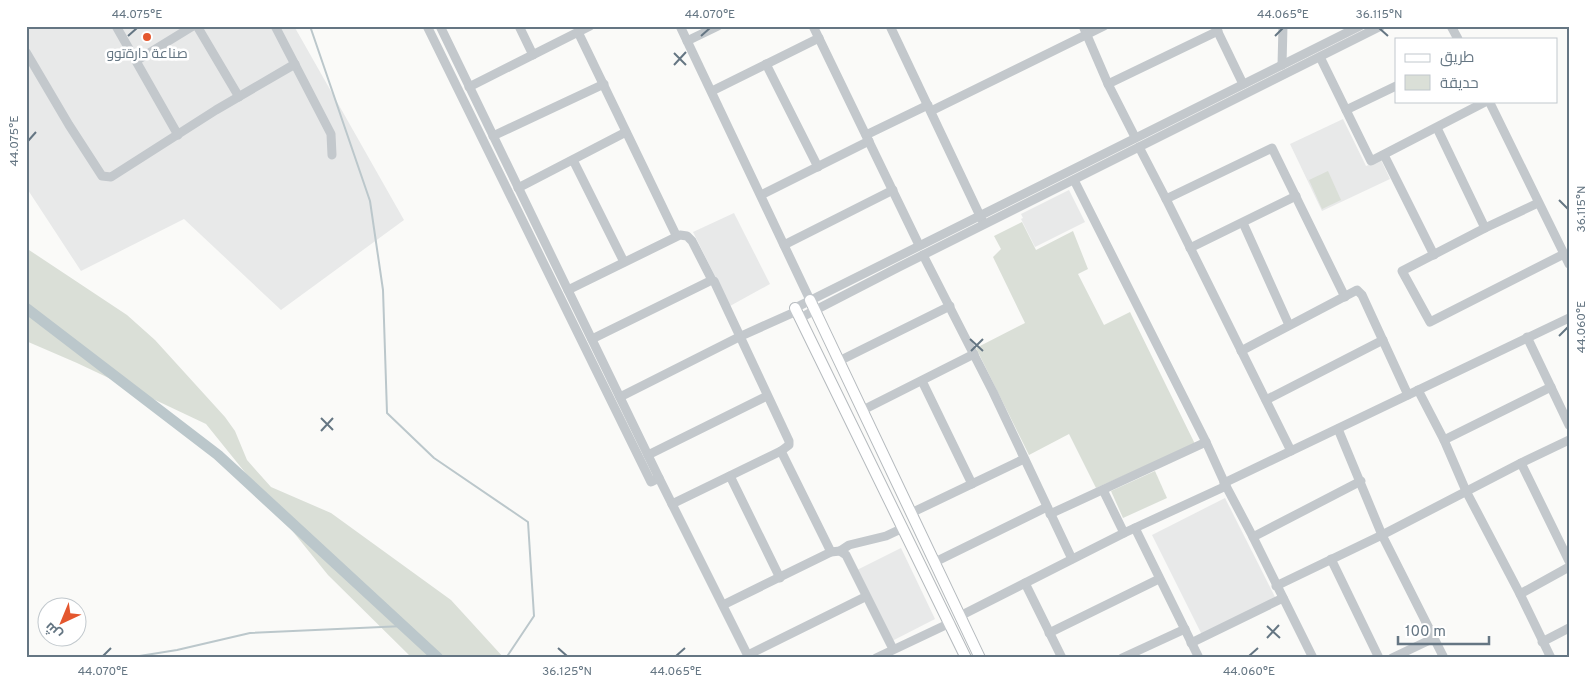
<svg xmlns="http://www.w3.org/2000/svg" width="1595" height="684" font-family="Overpass,Cairo,sans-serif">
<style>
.built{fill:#e8e9e9}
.green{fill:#dadfd7}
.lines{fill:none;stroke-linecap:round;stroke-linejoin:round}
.stream{stroke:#bbc7cb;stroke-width:2}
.river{stroke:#bbc7cb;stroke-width:11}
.major-casing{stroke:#b5babe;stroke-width:12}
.minor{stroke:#c3c8cc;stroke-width:9}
.major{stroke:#fff;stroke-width:10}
.ticks{fill:none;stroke:#657683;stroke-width:2}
.poi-dot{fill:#e4572e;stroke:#fff;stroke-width:2}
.labels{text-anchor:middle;stroke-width:5;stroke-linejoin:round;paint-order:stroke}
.poi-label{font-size:14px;fill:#657683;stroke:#fff}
.neatline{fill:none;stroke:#657683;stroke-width:2}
.ticks-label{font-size:12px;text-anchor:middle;fill:#657683}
</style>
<rect width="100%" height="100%" fill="#fafaf8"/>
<!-- built -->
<g class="built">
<polygon points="26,26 294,26 404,220 281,310 184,219 81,271 26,187"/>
<polygon points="1343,119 1366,166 1381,160 1390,179 1322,211 1290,144"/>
<polygon points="1069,190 1085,222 1035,247 1021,219 1023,218 1021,214"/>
<polygon points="734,213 770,284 730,306 693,232"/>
<polygon points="1225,498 1276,599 1202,635 1152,535"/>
<polygon points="901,548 935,619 892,641 857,570"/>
</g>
<!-- green -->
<g class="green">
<polygon points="1328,171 1341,200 1322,209 1309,180"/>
<polygon points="1022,222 1036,250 1073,231 1088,269 1078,274 1104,325 1130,312 1195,444 1096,488 1069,434 1029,455 976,348 1025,323 993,257 1001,249 994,236"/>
<polygon points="26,248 127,315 155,340 225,417 235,431 247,460 271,487 331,513 451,600 504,658 412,658 328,575 206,424 77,363 26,341"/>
<polygon points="1155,471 1167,498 1123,518 1111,491"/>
</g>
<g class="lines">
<!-- stream -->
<g class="stream">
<polyline points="310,26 370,201 383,290 387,413 434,458 528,522 534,616 506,658"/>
<polyline points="127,658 177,650 250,633 404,626"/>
</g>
<!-- river -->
<polyline class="river" points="26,308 218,455 438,658"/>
<!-- major casing -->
<g class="major-casing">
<g id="major">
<polyline points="810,300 980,658"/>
<polyline points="795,308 966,658"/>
</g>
</g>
<!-- minor -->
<g class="minor">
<polyline points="116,26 178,135"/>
<polyline points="197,26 239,97"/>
<polyline points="275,26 331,134 332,155"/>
<polyline points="427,26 651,482 659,478"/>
<polyline points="440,26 659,478 749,658"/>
<polyline points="519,26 533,55"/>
<polyline points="680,26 810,300"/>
<polyline points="813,26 919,245"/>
<polyline points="890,26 982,220"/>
<polyline points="1083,26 1108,84 1135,137"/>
<polyline points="1215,26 1243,84"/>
<polyline points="1451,26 1458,39"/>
<polyline points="578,32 676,235"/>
<polyline points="687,41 718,26"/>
<polyline points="26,52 69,125 102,176 111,177 216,110 295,64"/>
<polyline points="1320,57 1371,161 1487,101"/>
<polyline points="136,61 193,26"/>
<polyline points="766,64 818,167"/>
<polyline points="1282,65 1283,26"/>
<polyline points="1108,84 1218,31"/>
<polyline points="469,87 590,26"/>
<polyline points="712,91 819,38"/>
<polyline points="1489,101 1569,264"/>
<polyline points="1346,110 1396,86"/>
<polyline points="931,111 1104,26"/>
<polyline points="1437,128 1485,228"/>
<polyline points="866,135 928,105"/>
<polyline points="493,136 604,84"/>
<polyline points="1139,147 1166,199 1291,451"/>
<polyline points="1384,155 1434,255"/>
<polyline points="573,160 624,262"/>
<polyline points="1074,180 1206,442 1226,486 1253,537 1313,658"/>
<polyline points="518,188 626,132"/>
<polyline points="761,195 869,141"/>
<polyline points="1166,199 1272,148 1345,297"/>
<polyline points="1538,203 1485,228 1402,271 1430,322 1564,254"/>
<polyline points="1243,223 1289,325"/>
<polyline points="784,245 893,190"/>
<polyline points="1190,248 1296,196"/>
<polyline points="923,255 993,392 1072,559"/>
<polyline points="568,290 680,235 687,236 692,241 712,280"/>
<polyline points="795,308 1360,26"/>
<polyline points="800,318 899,267 1381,26"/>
<polyline points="1527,337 1569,425"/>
<polyline points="592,339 710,281 714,281 789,441 789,445 781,451 672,504"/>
<polyline points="1241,351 1357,290 1362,295 1408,395"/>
<polyline points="839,361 950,306"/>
<polyline points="922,381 972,484"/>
<polyline points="1418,390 1444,440 1466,491 1520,594 1551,658"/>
<polyline points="620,397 739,337 797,311"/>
<polyline points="1266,400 1383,340"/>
<polyline points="863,410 974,354"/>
<polyline points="1338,429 1382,535 1444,658"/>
<polyline points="1444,440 1551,387"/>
<polyline points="781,451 831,552"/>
<polyline points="648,455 767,396"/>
<polyline points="1521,463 1569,561"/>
<polyline points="730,476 780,578"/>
<polyline points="1224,483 1569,318"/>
<polyline points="1103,490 1124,533"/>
<polyline points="911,513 1024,459"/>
<polyline points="1050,514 1206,442"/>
<polyline points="1135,528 1199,658"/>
<polyline points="1253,537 1361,481"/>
<polyline points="840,551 849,545 886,536 903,528"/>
<polyline points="1331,559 1379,658"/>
<polyline points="935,562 1047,507"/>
<polyline points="1025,583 1062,658"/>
<polyline points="1276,586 1382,535 1521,463 1569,440"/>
<polyline points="1520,594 1569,567"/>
<polyline points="723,605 831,552 840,551 846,555 893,649"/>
<polyline points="960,616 1124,533 1226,486"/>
<polyline points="1049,633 1159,579"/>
<polyline points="1542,642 1569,628"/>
<polyline points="1191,643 1283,598"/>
<polyline points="748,655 865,597"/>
<polyline points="876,658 950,623"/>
<polyline points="1122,658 1185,629"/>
<polyline points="1392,658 1434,638"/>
</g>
<!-- major -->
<use href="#major" class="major"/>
</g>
<!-- ticks -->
<path class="ticks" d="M1379,28l9,8M128,36l9,-8M701,36l9,-8M1275,36l8,-8M674,53l12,12M674,65l12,-13M28,141l8,-9M1559,200l9,9M1559,336l9,-9M970,339l13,12M971,351l12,-12M321,418l12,12M321,431l12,-13M1267,626l13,12M1267,638l12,-13M558,648l9,8M103,656l8,-8M676,656l9,-8M1249,656l9,-8"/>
<!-- markers -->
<circle class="poi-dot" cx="147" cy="37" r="5"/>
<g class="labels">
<!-- poi labels -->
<g class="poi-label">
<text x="147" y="58">صناعة دارةتوو</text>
</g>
</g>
<!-- border -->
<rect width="1595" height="684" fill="none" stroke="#ffffff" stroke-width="55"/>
<!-- legend -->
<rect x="1395" y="38" width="162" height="65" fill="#ffffff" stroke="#c1c8cd"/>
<rect x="1405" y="54" width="25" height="8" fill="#ffffff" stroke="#c1c8cd"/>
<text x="1440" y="62" font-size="15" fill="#657683">طريق</text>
<rect x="1405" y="75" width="25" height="15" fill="#dadfd7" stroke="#c1c8cd"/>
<text x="1440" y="88" font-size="15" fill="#657683">حديقة</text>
<!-- north arrow -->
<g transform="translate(62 622) rotate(224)"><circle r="24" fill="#ffffff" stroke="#c1c8cd"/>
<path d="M0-4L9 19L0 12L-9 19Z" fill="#e4572e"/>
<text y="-8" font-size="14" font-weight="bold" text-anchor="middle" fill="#657683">ش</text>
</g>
<!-- scale -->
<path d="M1398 636v8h91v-8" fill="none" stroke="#657683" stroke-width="2.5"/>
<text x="1405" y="636" font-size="15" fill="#657683" stroke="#ffffff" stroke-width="4" paint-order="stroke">100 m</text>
<rect x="28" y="28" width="1540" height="628" class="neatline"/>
<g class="ticks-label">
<text x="137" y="18">44.075°E</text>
<text x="710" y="18">44.070°E</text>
<text x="1283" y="18">44.065°E</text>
<text x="1379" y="18">36.115°N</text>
<text transform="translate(14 141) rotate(-90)" y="4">44.075°E</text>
<text transform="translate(1581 209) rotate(-90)" y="4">36.115°N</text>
<text transform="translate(1581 327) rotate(-90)" y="4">44.060°E</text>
<text x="103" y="675">44.070°E</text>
<text x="567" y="675">36.125°N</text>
<text x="676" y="675">44.065°E</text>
<text x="1249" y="675">44.060°E</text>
</g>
</svg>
